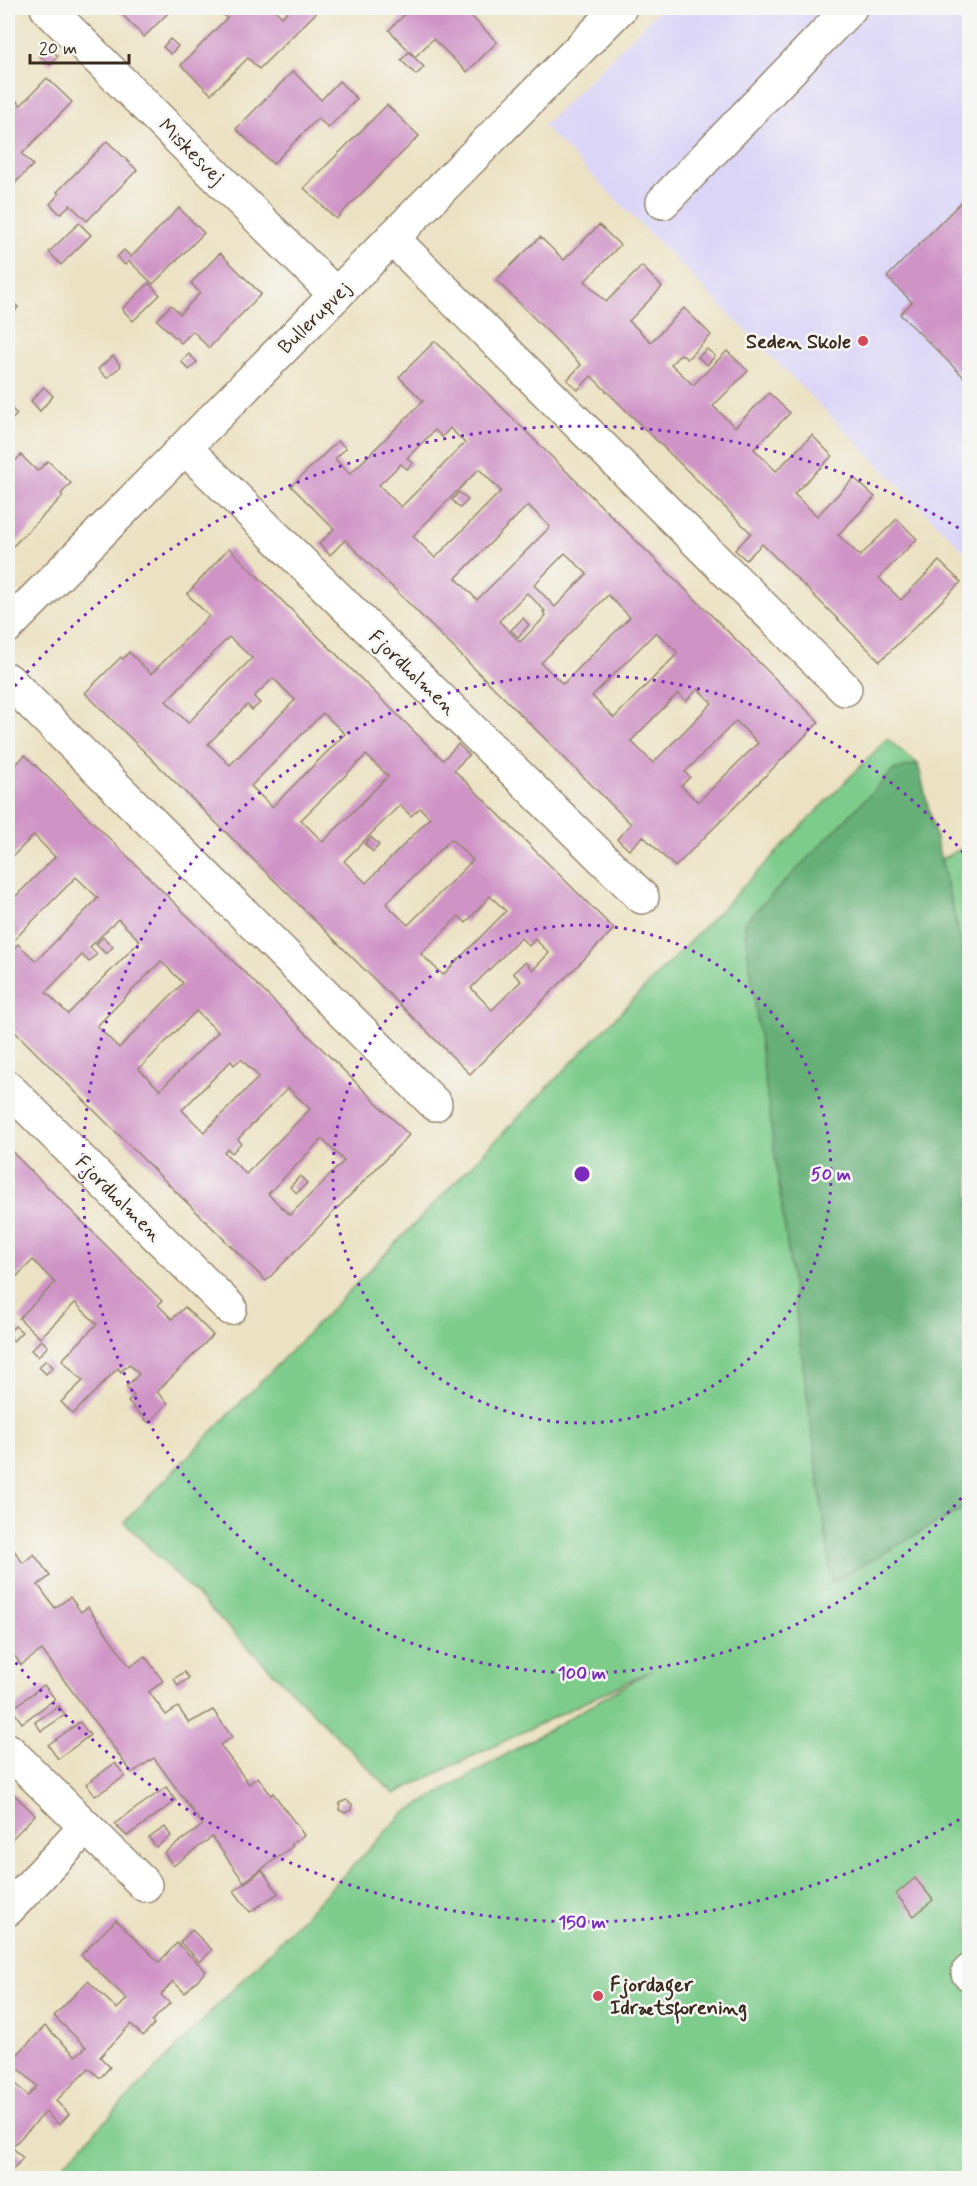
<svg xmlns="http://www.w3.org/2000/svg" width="977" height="2186" font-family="Mynerve,sans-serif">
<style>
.built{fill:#dbd6f7}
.green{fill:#7ecc8c;stroke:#5c7b55;stroke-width:1.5}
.forest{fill:#66b078;stroke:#506d4b;stroke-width:1.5}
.building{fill:#cf93c6;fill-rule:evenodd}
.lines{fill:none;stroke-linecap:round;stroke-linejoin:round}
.minor-casing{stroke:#948670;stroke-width:36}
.minor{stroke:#fff;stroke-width:33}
.ring{fill:none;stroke:#7b2cbf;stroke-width:3;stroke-dasharray:3 6}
.poi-dot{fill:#d1495b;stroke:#f6f6f2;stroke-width:2}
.labels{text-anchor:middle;stroke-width:5;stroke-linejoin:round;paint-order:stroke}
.street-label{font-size:20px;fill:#3b2a1e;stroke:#f6f6f2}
.poi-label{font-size:20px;font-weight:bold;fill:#3b2a1e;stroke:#f6f6f2;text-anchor:end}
.centre{fill:#7b2cbf;stroke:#f6f6f2;stroke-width:3}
.ring-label{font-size:18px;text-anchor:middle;font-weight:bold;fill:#7b2cbf;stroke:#f6f6f2;stroke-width:5;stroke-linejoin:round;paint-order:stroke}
</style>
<rect width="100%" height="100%" fill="#f6f6f2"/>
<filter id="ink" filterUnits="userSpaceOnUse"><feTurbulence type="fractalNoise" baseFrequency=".0167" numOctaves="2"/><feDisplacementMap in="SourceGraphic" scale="12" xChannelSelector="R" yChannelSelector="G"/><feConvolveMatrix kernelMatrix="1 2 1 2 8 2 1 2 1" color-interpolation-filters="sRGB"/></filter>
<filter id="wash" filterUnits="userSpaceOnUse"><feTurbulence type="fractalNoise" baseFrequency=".008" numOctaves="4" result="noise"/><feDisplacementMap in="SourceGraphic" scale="24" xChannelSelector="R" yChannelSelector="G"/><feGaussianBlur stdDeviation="1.35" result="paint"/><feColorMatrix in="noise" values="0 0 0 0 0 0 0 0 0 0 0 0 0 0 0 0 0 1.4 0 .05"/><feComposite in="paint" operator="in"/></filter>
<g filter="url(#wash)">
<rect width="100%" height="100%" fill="#ece2c3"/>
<!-- built -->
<polygon class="built" points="661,8 969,8 969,556 543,126"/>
<!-- green -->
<g class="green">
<polygon points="887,739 918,764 894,770 832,1582 969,1505 969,2178 50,2178 403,1814 652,1670 394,1794 124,1522"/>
<polygon points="969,845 969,977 941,859"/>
</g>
<!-- forest -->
<polygon class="forest" points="918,764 969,977 969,1505 832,1582 744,923 894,770"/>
<g id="blocks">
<!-- building -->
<g class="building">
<polygon points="116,8 173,8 144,37"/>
<polygon points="216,8 273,8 282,17 291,8 316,8 319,10 259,69 248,58 211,94 181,65 227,18"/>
<polygon points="411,8 463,8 497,42 467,72 433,39 415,57 389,30"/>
<polygon points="170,39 178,46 171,54 163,47"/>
<polygon points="47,46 58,56 50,65 39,55"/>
<polygon points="409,52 424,67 416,75 401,60"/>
<polygon points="293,71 321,100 339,81 357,99 328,128 318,118 273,164 236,129"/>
<polygon points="47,78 72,102 22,154 33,165 8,190 8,93 21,105"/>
<polygon points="387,105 419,136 336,219 304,188"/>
<polygon points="107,141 137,170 87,221 70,205 60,214 50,204 59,194 57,192"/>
<polygon points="970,193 970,383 900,314 912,302 887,277"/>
<polygon points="179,208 204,233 153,284 129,261 125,265 117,257 124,250 131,257"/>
<polygon points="79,223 91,235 61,265 49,252"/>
<polygon points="599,225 620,245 585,281 606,302 642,266 662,287 629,321 651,342 684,308 711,335 687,359 681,354 671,364 693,385 727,351 748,371 713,406 735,427 769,393 790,413 754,449 776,471 812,435 832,456 794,494 817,516 854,478 875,497 838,535 860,556 897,519 917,539 879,578 901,600 939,561 961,582 880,661 762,544 746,560 735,550 751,533 591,376 578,390 567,380 581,365 496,280 540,237 564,260"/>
<polygon points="220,253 261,294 209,348 193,331 181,343 157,320 171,305 180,314 200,293 191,283"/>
<polygon points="149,283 160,295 133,321 122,309"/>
<polygon points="9,299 18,307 12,315 8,311"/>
<path d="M435,341l384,381 -144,145 -32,-31 -14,14 -12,-11 14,-15 -286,-284 -15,15 -11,-11 15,-15 -43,-43 47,-45 8,7 -11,11 15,15 73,-73 -24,-24zM450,428l15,15 -64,64 -22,-22 22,-21 6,5 6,-6 -6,-5 28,-28 7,7zM479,469l22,22 -66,67 -22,-22zM528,505l22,22 -73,73 -21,-22zM565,553l22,21 -32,33 -21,-22zM527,593l18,18 -2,1 3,4 -26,26 -21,-21zM608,595l22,22 -67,67 -22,-21zM656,632l22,21 -64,65 -22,-22zM698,689l14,14 -59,60 -22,-22 47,-48 8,8zM736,721l22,22 -60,59 -17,-16 9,-9 -5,-5z"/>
<polygon points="707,349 715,356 707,365 698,357"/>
<polygon points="189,354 197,362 189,370 181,361"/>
<polygon points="113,356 121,366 107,378 98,369"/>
<polygon points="44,387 53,396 40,411 31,401"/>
<polygon points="8,405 17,414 8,424"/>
<polygon points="21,455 37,471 48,461 71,483 61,494 63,496 10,549 8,547 8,522 11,518 8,514 8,468"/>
<polygon points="459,492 468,500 460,508 452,500"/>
<path d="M229,548l214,212 15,-16 11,11 -15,15 160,159 -144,145 -385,-381 36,-36 2,2 6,-7 22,22 58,-58 -22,-22zM229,637l23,21 -64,65 -22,-22zM273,678l22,22 -65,65 -22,-21 39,-39 5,5 8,-7 -6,-6zM323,713l22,21 -73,73 -21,-21zM366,755l22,21 -65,66 -22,-22zM400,805l11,11 9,-8 10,10 -64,65 -22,-22zM451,839l22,21 -65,65 -22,-21zM490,896l16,15 -63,64 -22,-21 38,-38 7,7zM521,938l8,8 6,-7 14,14 -16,17 -8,-8 -12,11 8,8 -29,29 -21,-22z"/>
<polygon points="523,618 529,625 518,637 511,630"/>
<path d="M25,755l384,380 -143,146 -258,-256v-70l10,-11 18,17 62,-63 -22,-21 -68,69v-42l47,-47 -21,-22 -26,26v-88zM118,919l22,22 -72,73 -22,-22 36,-37 7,7 8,-8 -7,-7zM161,961l22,22 -64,65 -22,-22zM196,1011l22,21 -58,58 -21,-21zM241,1059l18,18 -55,55 -22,-22 49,-49 3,4zM288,1088l22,21 -64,65 -22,-22 4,-3 4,4 9,-10 -3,-4zM322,1139l22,22 -54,54 -22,-21z"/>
<polygon points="371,837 379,845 373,852 365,844"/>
<polygon points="103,937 113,947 106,954 96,944"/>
<polygon points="8,1148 162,1301 158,1305 172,1319 185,1307 213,1335 157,1392 168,1403 149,1423 128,1402 134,1396 126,1387 139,1374 129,1364 121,1372 118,1368 73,1414 61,1402 83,1381 62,1360 97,1324 75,1303 40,1338 19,1318 55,1283 33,1260 8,1285"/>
<polygon points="300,1176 307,1183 297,1193 290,1187"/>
<polygon points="15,1326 22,1332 13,1341 8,1333"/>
<polygon points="41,1340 48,1346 38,1357 31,1350"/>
<polygon points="46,1360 53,1367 46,1374 39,1367"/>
<polygon points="8,1542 23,1563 34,1554 50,1576 38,1585 55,1608 70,1597 81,1612 88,1607 130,1667 145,1656 163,1681 149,1692 166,1715 178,1707 189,1723 213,1710 232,1737 220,1745 249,1784 258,1777 271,1795 273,1793 304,1835 291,1844 293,1846 244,1882 212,1837 173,1866 164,1853 203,1825 154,1758 132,1773 42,1650 21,1665 8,1647"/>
<polygon points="184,1672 189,1678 178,1686 174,1679"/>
<polygon points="44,1685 55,1699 22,1723 12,1709"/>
<polygon points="59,1706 65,1715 41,1731 35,1722"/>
<polygon points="80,1722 90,1735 58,1759 48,1745"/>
<polygon points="115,1763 125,1776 95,1796 86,1784"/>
<polygon points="166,1787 176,1801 127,1836 114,1824"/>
<polygon points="8,1788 35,1815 8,1843"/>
<polygon points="346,1800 352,1804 351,1810 345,1813 339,1810 340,1803"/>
<polygon points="165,1827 171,1836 156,1847 149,1838"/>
<polygon points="262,1870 278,1893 250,1912 234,1891"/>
<polygon points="915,1878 933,1900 914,1916 896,1894"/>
<polygon points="116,1920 159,1962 177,1943 206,1971 185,1993 173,1981 161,1995 170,2003 152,2021 154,2024 143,2036 131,2024 100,2057 110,2067 100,2078 89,2068 56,2101 69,2114 59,2125 46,2112 12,2147 23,2158 12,2170 8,2165 8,2076 28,2096 37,2086 11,2061 45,2026 76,2056 86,2047 54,2016 88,1981 117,2009 127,1999 81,1955"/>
<polygon points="192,1930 212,1950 200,1962 180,1942"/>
</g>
</g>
</g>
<g filter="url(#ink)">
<use href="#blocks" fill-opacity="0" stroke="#948670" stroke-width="1.5"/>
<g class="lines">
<!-- minor casing -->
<g class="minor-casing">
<g id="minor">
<polyline points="47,8 336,295"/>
<polyline points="663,202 850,8"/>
<polyline points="392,238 845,689"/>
<polyline points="185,448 642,897"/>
<polyline points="8,626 620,8"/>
<polyline points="8,680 435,1104"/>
<polyline points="8,1088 230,1308"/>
<polyline points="8,1750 145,1885"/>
<polyline points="8,1909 86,1827"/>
<polyline points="968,1973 970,1971"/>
</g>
</g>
<!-- minor -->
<use href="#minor" class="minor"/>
</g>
</g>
<!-- distance rings -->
<g class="ring">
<circle cx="582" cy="1174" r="249"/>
<path d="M967 1491A499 499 0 1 1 967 857"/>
<path d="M967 1815A748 748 0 0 1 9 1655M9 693A748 748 0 0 1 967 533"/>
</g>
<!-- markers -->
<g class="poi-dot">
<circle cx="863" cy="341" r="6"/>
<circle cx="598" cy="1996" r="6"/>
</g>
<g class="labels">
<!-- street labels -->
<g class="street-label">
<text transform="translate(192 151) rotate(45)" y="7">Miskesvej</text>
<text transform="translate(314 317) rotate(-45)" y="7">Bullerupvej</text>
<text transform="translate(413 672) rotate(44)" y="7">Fjordholmen</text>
<text transform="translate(119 1198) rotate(45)" y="7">Fjordholmen</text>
</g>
<!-- poi labels -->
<g class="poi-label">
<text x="851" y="348">Seden Skole</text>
<text x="610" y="1991" text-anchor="start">Fjordager<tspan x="610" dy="23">Idrætsforening</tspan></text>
</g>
</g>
<circle cx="582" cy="1174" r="9" class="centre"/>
<g class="ring-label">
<text x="831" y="1180">50 m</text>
<text x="582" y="1679">100 m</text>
<text x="582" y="1928">150 m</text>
</g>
<!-- margin -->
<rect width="977" height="2186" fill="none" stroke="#f6f6f2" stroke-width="30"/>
<!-- scale -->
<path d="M30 54v9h99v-9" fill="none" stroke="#3b2a1e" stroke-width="3"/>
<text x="39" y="54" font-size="18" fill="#3b2a1e" stroke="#f6f6f2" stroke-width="4.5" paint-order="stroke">20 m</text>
</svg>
